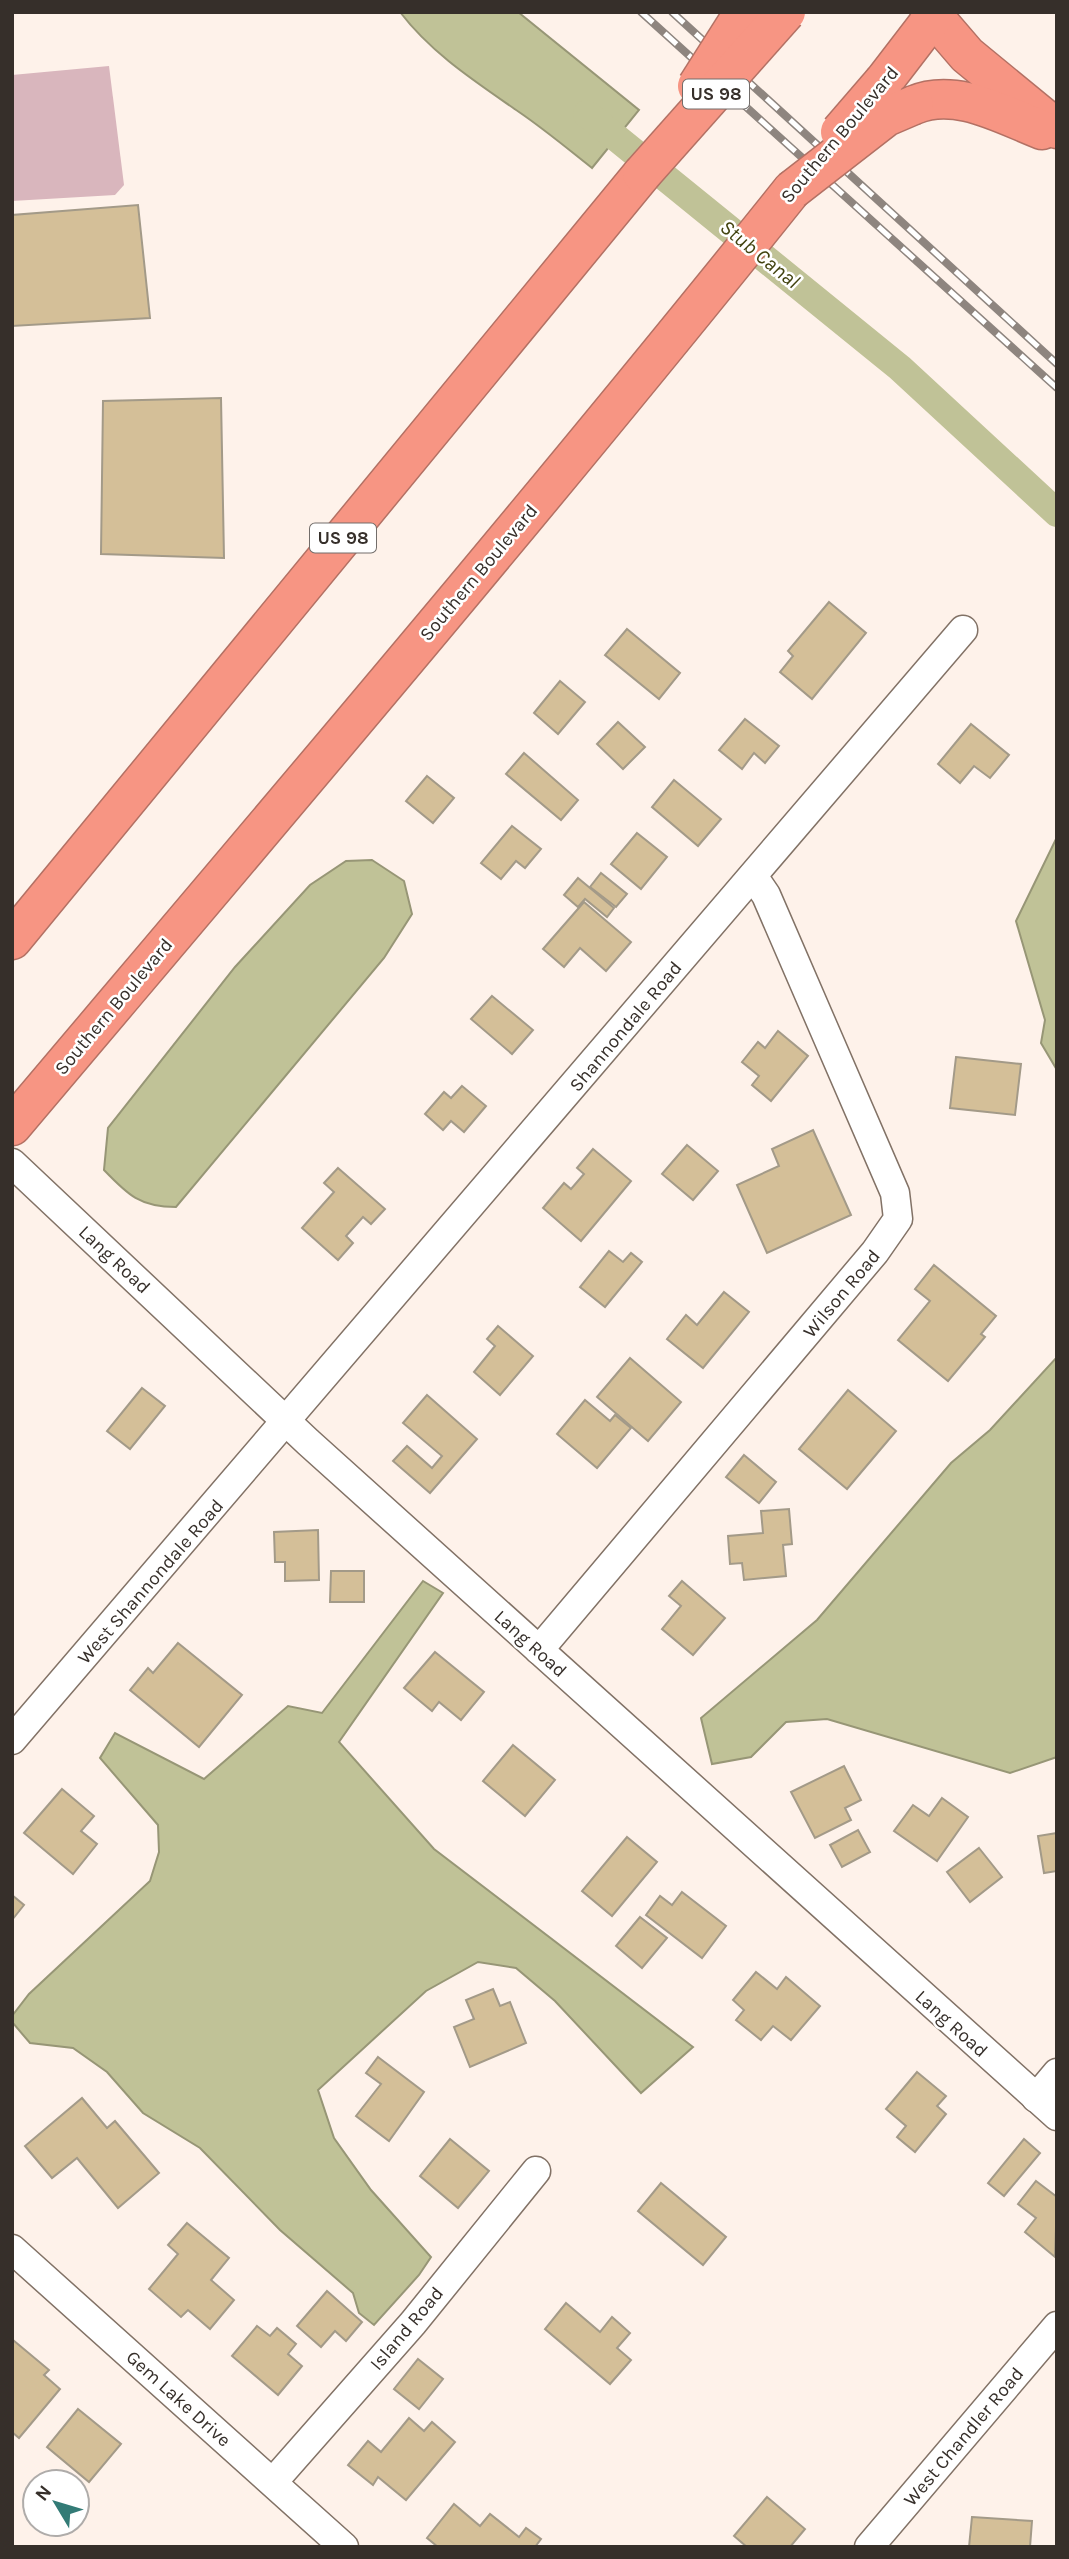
<svg xmlns="http://www.w3.org/2000/svg" width="1069" height="2559" font-family="Karla,sans-serif">
<style>
.green{fill:#d9b6bd}
.water{fill:#c0c297;stroke:#979676;stroke-width:2}
.lines{fill:none;stroke-linecap:round;stroke-linejoin:round}
.canal{stroke:#c0c297;stroke-width:28}
.building{fill:#d4bf98;stroke:#a39a88;stroke-width:2}
.street-casing{stroke:#827266;stroke-width:31}
.highway-casing{stroke:#b37164;stroke-width:41}
.street{stroke:#fff;stroke-width:28}
.highway{stroke:#f79583;stroke-width:38}
.rail-casing{stroke:#8e857f;stroke-width:8}
.rail{stroke:#fff;stroke-width:5;stroke-dasharray:16;stroke-linecap:butt}
.highway-bridge-casing{stroke:#b37164;stroke-width:41;stroke-linecap:butt}
.highway-bridge{stroke:#f79583;stroke-width:38}
.labels{text-anchor:middle;stroke-width:5;stroke-linejoin:round;paint-order:stroke}
.shield{fill:#fff;stroke:#726d6a;stroke-width:2}
.shield-label{font-size:18px;font-weight:bold;fill:#362f2a}
.street-label{font-size:19px;fill:#362f2a;stroke:#fff}
.water-label{font-size:21px;font-style:italic;fill:#424310;stroke:#fff}
</style>
<rect width="100%" height="100%" fill="#fef2ea"/>
<!-- green -->
<polygon class="green" points="109,66 124,185 115,195 12,201 12,75"/>
<!-- water -->
<g class="water">
<path d="M400,12h118l121,98 -47,58c-24,-19 -48,-39 -73,-56 -43,-30 -87,-58 -119,-100z"/>
<polygon points="1057,837 1057,1070 1041,1043 1045,1020 1016,921"/>
<path d="M372,860l32,21 8,33 -28,44 -208,249c-36,0 -48,-12 -72,-37l4,-42 127,-161 75,-82 36,-24z"/>
<polygon points="1057,1357 1057,1757 1010,1773 827,1719 786,1722 751,1757 712,1764 701,1718 817,1620 951,1463 990,1430"/>
<polygon points="423,1581 443,1593 339,1742 434,1849 693,2047 641,2093 555,2001 516,1968 478,1962 426,1991 318,2090 334,2138 371,2190 431,2257 419,2275 374,2325 359,2313 353,2293 280,2230 200,2148 143,2113 107,2072 73,2048 30,2043 12,2022 12,2016 29,1994 150,1881 159,1852 158,1825 100,1758 115,1733 204,1779 288,1706 322,1713"/>
</g>
<g class="lines">
<!-- canal -->
<polyline class="canal" points="587,114 900,368 1057,513"/>
</g>
<!-- building -->
<g class="building">
<polygon points="138,205 150,318 12,326 12,215"/>
<polygon points="221,398 224,558 101,554 103,401"/>
<polygon points="829,602 866,633 812,699 780,672 793,656 788,651"/>
<polygon points="627,629 680,673 659,699 605,655"/>
<polygon points="560,681 585,702 558,734 534,713"/>
<polygon points="745,719 779,746 765,763 754,753 742,769 719,750"/>
<polygon points="618,722 645,747 623,769 597,744"/>
<polygon points="971,724 1009,755 990,778 974,766 960,783 938,764"/>
<polygon points="524,753 578,800 561,820 506,774"/>
<polygon points="427,776 454,798 433,823 406,801"/>
<polygon points="674,780 721,819 698,846 652,807"/>
<polygon points="512,826 541,849 525,868 516,861 501,879 481,863"/>
<polygon points="637,833 667,857 641,889 611,864"/>
<polygon points="601,873 627,894 616,907 590,887"/>
<polygon points="578,878 614,908 607,917 585,899 578,907 564,895"/>
<polygon points="584,902 631,942 606,971 580,948 564,967 543,949"/>
<polygon points="492,996 533,1030 512,1054 471,1019"/>
<polygon points="778,1031 808,1056 771,1101 752,1085 759,1076 742,1062 758,1042 765,1048"/>
<polygon points="956,1057 1021,1064 1015,1115 950,1108"/>
<polygon points="462,1086 486,1106 464,1132 451,1121 443,1130 425,1114 444,1092 451,1098"/>
<polygon points="813,1130 851,1215 767,1253 737,1185 779,1166 772,1149"/>
<polygon points="687,1145 718,1171 693,1200 662,1174"/>
<polygon points="593,1149 631,1181 581,1241 543,1208 564,1183 571,1189 584,1174 577,1168"/>
<polygon points="338,1168 385,1209 371,1224 363,1217 346,1236 353,1243 338,1260 302,1228 334,1192 324,1183"/>
<polygon points="609,1251 623,1262 631,1253 642,1262 605,1307 580,1287"/>
<polygon points="934,1265 996,1316 981,1334 985,1337 948,1381 898,1340 930,1301 915,1289"/>
<polygon points="724,1292 749,1312 703,1368 667,1339 686,1315 697,1325"/>
<polygon points="498,1326 533,1356 500,1395 474,1372 495,1346 487,1339"/>
<polygon points="630,1358 681,1402 648,1441 597,1397"/>
<polygon points="142,1388 165,1406 130,1449 107,1431"/>
<polygon points="848,1390 896,1431 847,1489 799,1449"/>
<polygon points="427,1395 477,1439 430,1493 393,1461 407,1446 432,1468 442,1456 403,1423"/>
<polygon points="585,1400 610,1421 615,1415 631,1428 597,1468 557,1434"/>
<polygon points="744,1455 776,1482 759,1503 726,1477"/>
<polygon points="789,1509 792,1544 783,1545 786,1576 744,1580 742,1563 730,1564 728,1536 763,1533 761,1511"/>
<polygon points="318,1530 319,1580 285,1581 285,1562 275,1562 274,1532"/>
<polygon points="331,1571 364,1571 364,1602 330,1602"/>
<polygon points="682,1581 725,1618 693,1655 662,1629 681,1606 669,1596"/>
<polygon points="178,1643 242,1695 199,1747 130,1690 148,1668 153,1673"/>
<polygon points="435,1652 484,1692 461,1720 439,1702 432,1711 404,1688"/>
<polygon points="513,1745 555,1780 525,1816 483,1781"/>
<polygon points="844,1766 861,1800 845,1808 851,1820 815,1838 791,1792"/>
<polygon points="62,1789 94,1816 81,1831 97,1844 73,1874 24,1833"/>
<polygon points="942,1798 968,1817 937,1861 894,1831 913,1805 929,1816"/>
<polygon points="858,1830 870,1852 842,1867 830,1845"/>
<polygon points="1057,1833 1057,1871 1044,1873 1038,1836"/>
<polygon points="627,1837 657,1862 612,1916 582,1891"/>
<polygon points="979,1848 1002,1877 970,1902 947,1872"/>
<polygon points="682,1892 726,1926 702,1958 646,1915 660,1896 672,1905"/>
<polygon points="12,1895 24,1905 12,1920"/>
<polygon points="640,1917 667,1938 642,1968 616,1946"/>
<polygon points="756,1972 777,1989 786,1977 820,2006 791,2040 773,2026 761,2040 736,2020 744,2010 733,2000"/>
<polygon points="493,1989 500,2006 510,2002 526,2043 470,2067 454,2027 474,2019 466,2000"/>
<polygon points="378,2057 424,2092 389,2141 356,2116 381,2084 366,2073"/>
<polygon points="917,2072 946,2096 937,2106 946,2114 915,2152 897,2137 906,2126 886,2109"/>
<polygon points="82,2098 107,2128 115,2121 159,2173 118,2208 77,2158 52,2178 25,2146"/>
<polygon points="450,2139 489,2171 458,2208 420,2176"/>
<polygon points="1024,2139 1040,2153 1004,2196 988,2183"/>
<polygon points="1036,2181 1057,2197 1055,2257 1025,2232 1036,2218 1018,2204"/>
<polygon points="661,2183 726,2237 703,2265 638,2211"/>
<polygon points="187,2223 229,2258 211,2280 234,2300 210,2329 188,2310 181,2317 149,2289 178,2254 168,2245"/>
<polygon points="327,2291 362,2322 346,2341 335,2331 321,2347 297,2326"/>
<polygon points="566,2303 600,2332 612,2317 630,2333 617,2348 631,2360 610,2384 545,2329"/>
<polygon points="257,2326 270,2336 277,2328 296,2344 288,2354 302,2366 278,2395 232,2356"/>
<polygon points="13,2340 49,2370 44,2375 60,2389 19,2438 12,2432"/>
<polygon points="418,2359 443,2379 419,2409 394,2389"/>
<polygon points="78,2409 121,2444 89,2482 47,2447"/>
<polygon points="409,2418 424,2431 432,2422 455,2442 406,2500 378,2477 373,2485 348,2465 368,2441 381,2452"/>
<polygon points="767,2497 805,2529 790,2547 747,2547 734,2536"/>
<polygon points="454,2504 480,2526 490,2514 519,2537 526,2528 541,2539 535,2547 438,2547 427,2538"/>
<polygon points="972,2517 1032,2521 1030,2547 969,2547"/>
</g>
<g class="lines">
<!-- street casing -->
<g class="street-casing">
<g id="street">
<polyline points="12,1163 308,1442 1057,2116"/>
<polyline points="539,1650 875,1252 898,1219 895,1193 766,895 753,876"/>
<polyline points="12,1740 963,630"/>
<polyline points="1036,2098 1057,2073"/>
<polyline points="12,2249 344,2547"/>
<polyline points="273,2482 413,2323 536,2171"/>
<polyline points="869,2547 1057,2326"/>
</g>
</g>
<!-- highway casing -->
<g class="highway-casing">
<g id="highway">
<polyline points="930,12 967,55 1057,129"/>
<polyline points="884,81 937,12"/>
<path d="M914,105c42,-18 89,10 128,25"/>
<polyline points="12,940 642,174"/>
<path d="M12,1126c262,-310 526,-619 780,-936"/>
</g>
</g>
<!-- street -->
<use href="#street" class="street"/>
<!-- highway -->
<use href="#highway" class="highway"/>
<!-- rail casing -->
<g class="rail-casing">
<g id="rail">
<polyline points="641,12 1057,388"/>
<polyline points="672,12 1057,364"/>
</g>
</g>
<!-- rail -->
<use href="#rail" class="rail"/>
<!-- highway-bridge casing -->
<g class="highway-bridge-casing">
<g id="highway-bridge">
<polyline points="697,86 744,12"/>
<polyline points="840,132 884,81"/>
<polyline points="642,174 786,12"/>
<polyline points="792,190 886,117 914,105"/>
</g>
</g>
<!-- highway-bridge -->
<use href="#highway-bridge" class="highway-bridge"/>
</g>
<g class="labels">
<!-- shield labels -->
<g class="shield">
<rect x="683" y="79.5" width="66" height="29" rx="5"/>
<rect x="310" y="523.5" width="66" height="29" rx="5"/>
</g>
<g class="shield-label">
<text x="716" y="100">US 98</text>
<text x="343" y="544">US 98</text>
</g>
<!-- street labels -->
<g class="street-label">
<text transform="translate(839 134) rotate(-50)" y="7">Southern Boulevard</text>
<text transform="translate(478 572) rotate(-50)" y="7">Southern Boulevard</text>
<text transform="translate(113 1006) rotate(-50)" y="7">Southern Boulevard</text>
<text transform="translate(625 1026) rotate(-50)" y="7">Shannondale Road</text>
<text transform="translate(115 1259) rotate(43)" y="7">Lang Road</text>
<text transform="translate(841 1293) rotate(-50)" y="7">Wilson Road</text>
<text transform="translate(150 1581) rotate(-49)" y="7">West Shannondale Road</text>
<text transform="translate(531 1643) rotate(42)" y="7">Lang Road</text>
<text transform="translate(952 2023) rotate(42)" y="7">Lang Road</text>
<text transform="translate(406 2328) rotate(-50)" y="7">Island Road</text>
<text transform="translate(179 2398) rotate(42)" y="7">Gem Lake Drive</text>
<text transform="translate(963 2436) rotate(-50)" y="7">West Chandler Road</text>
</g>
<!-- water labels -->
<g class="water-label">
<text transform="translate(760 254) rotate(39)" y="7">Stub Canal</text>
</g>
</g>
<!-- border -->
<rect width="1069" height="2559" fill="none" stroke="#362f2a" stroke-width="28"/>
<!-- north arrow -->
<g transform="translate(56 2503) rotate(308)"><circle r="33" fill="#ffffff" stroke="#afacaa" stroke-width="2"/>
<path d="M0-5L12 26L0 18L-12 26Z" fill="#337b76"/>
<text y="-10" font-size="19" font-weight="bold" text-anchor="middle" fill="#362f2a">N</text>
</g>
</svg>
